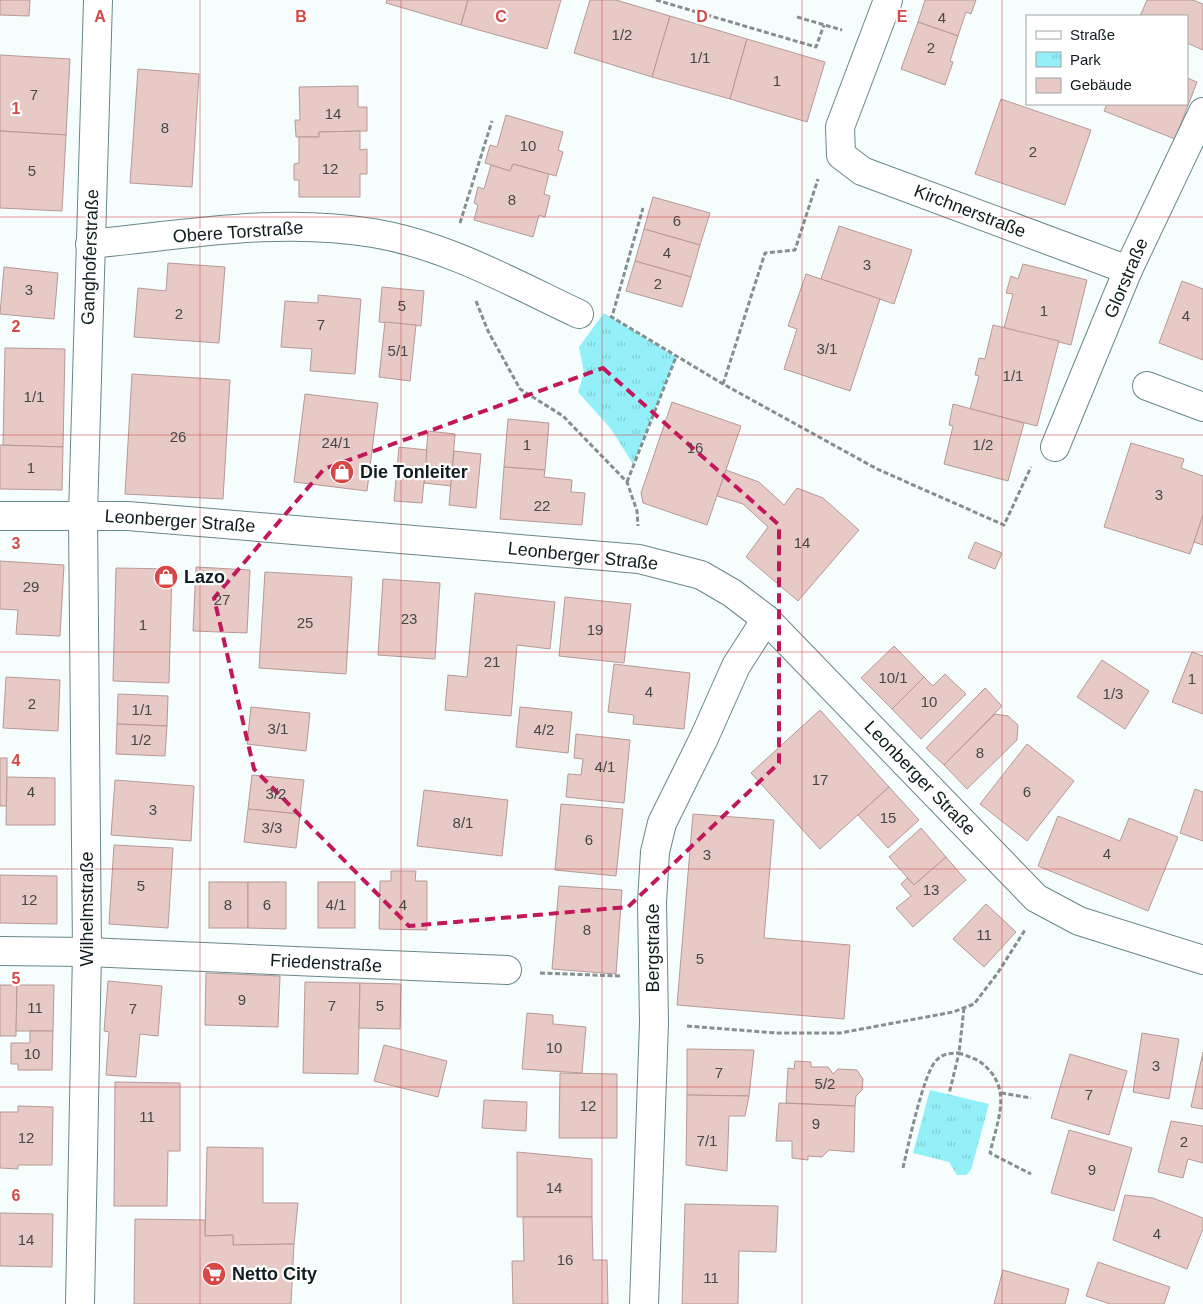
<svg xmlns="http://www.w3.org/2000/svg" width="1203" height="1304" font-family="Arial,sans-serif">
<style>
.park{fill:url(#park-tufts)}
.building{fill:#e7c9c6;stroke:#b69997}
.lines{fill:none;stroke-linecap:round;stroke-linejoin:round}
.minor-casing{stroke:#688789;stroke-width:30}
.path{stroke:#858f90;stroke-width:3;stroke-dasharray:5 2.5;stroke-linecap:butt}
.minor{stroke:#fff;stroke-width:28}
.marked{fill:none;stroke:#c2185b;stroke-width:4;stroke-dasharray:10 6;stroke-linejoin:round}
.grid{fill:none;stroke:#d64748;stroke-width:1;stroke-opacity:0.55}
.labels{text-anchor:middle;stroke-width:4.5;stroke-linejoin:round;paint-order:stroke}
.number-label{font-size:15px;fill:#464848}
.street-label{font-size:18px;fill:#101d1e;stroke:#fff}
.poi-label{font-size:18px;font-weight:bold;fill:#101d1e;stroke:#fff;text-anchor:start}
.grid-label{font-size:16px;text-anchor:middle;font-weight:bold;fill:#d64748;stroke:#fff;stroke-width:4.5;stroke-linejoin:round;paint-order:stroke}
</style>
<defs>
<pattern id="park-tufts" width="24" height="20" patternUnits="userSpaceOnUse" patternTransform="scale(1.25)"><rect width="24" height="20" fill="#93f0f9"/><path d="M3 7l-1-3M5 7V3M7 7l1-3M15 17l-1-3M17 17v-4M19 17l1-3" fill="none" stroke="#7ecdd5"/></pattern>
</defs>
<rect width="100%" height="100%" fill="#f6fdfd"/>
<!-- park -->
<g class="park">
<polygon points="604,313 676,357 633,464 611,429 578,392 584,373 579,347"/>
<polygon points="930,1090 989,1104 971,1170 966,1175 957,1175 949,1162 913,1153"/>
</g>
<!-- building -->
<g class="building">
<polygon points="0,0 30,0 29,16 0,15"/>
<polygon points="387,0 468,0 461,25 386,3"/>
<polygon points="468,0 561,0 547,49 461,25"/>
<polygon points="590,0 616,0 670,16 652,77 574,53"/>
<polygon points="925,0 976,0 971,14 966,12 958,36 918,22"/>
<polygon points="1147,0 1193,0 1203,4 1203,50 1187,43 1187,16 1140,16"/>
<polygon points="670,16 747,39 730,99 652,77"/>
<polygon points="918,22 958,36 950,61 953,62 945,85 901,69"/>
<polygon points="747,39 825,62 807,122 730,99"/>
<polygon points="0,55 70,59 66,135 0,131"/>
<polygon points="138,69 199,74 192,187 130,183"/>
<polygon points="1187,78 1197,82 1175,139 1104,111 1107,104 1187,104"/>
<polygon points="358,86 358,107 367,107 367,131 319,132 319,137 296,137 295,120 300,120 299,87"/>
<polygon points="1001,99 1091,130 1065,205 975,174"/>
<polygon points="506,115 563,132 558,150 563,152 556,176 513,164 510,171 485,163 490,145 497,147"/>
<polygon points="0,131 66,135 62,211 0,208"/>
<polygon points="360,131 360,150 367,149 367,174 360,174 360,197 299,197 299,180 294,180 294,164 299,163 299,137 319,137 319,132"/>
<polygon points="513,164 549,174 544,194 550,196 545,217 539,215 533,237 474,220 478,205 474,203 478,187 484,189 491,165 510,171"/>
<polygon points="653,197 710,213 700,245 644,229"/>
<polygon points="839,226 912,250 894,304 821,279"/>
<polygon points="644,229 700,245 691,277 635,261"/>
<polygon points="635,261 691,277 682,307 626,291"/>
<polygon points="168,263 225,267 219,343 134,337 138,288 166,291"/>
<polygon points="1023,264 1087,280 1071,345 1004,328 1013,294 1006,293 1011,276 1018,279"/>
<polygon points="4,267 58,273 54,319 0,314"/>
<polygon points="806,274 880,299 850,391 784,369 797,329 788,326"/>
<polygon points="1182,281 1203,289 1203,360 1159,343"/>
<polygon points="382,287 424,291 421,326 379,322"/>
<polygon points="318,295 361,299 355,374 310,371 312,349 281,347 285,301 318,303"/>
<polygon points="385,322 416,325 410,381 379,377"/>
<polygon points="993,325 1059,341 1037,426 970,409 979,376 975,375 979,358 985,359"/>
<polygon points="5,348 65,349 63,447 3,445"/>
<polygon points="132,374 230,380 223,499 125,494"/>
<polygon points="305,394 378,403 367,491 294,482"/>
<polygon points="672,402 741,426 707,525 643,503 641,493"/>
<polygon points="953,404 1024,423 1008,481 944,464 953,426 949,425"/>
<polygon points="508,419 549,423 545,470 504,467"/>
<polygon points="428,431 455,434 451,486 424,483"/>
<polygon points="1131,443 1184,459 1181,468 1203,476 1203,515 1190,554 1104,527"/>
<polygon points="0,445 63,447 62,490 0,489"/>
<polygon points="399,447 427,450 422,503 394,501"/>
<polygon points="454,451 481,454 476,508 449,505"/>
<polygon points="504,467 545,470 544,477 572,480 571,492 585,493 582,525 500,519"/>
<polygon points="726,470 759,482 784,505 797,488 823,498 859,530 798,601 746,557 768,527 743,504 717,496"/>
<polygon points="1203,515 1203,545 1194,542"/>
<polygon points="975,542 1002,553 995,569 968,558"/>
<polygon points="0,561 64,565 60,636 16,634 18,610 0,609"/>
<polygon points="196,567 250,570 247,633 193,631"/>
<polygon points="116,568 172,569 169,683 113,681"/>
<polygon points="265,572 352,577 346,674 259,668"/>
<polygon points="383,579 440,583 435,659 378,655"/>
<polygon points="475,593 555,602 550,649 517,645 511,716 445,710 448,675 467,677"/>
<polygon points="565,597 631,604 624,663 559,656"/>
<polygon points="894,646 924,677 892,709 861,678"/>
<polygon points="1192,652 1203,656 1203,714 1172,702"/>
<polygon points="1102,660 1149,691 1125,729 1077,697"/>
<polygon points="614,664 690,673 684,729 633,724 634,715 608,712"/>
<polygon points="945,674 966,694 921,739 892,709 924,677 933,686"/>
<polygon points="6,677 60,680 58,731 3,728"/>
<polygon points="985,688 1002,706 944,765 926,748"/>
<polygon points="118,694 168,696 167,726 117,724"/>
<polygon points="251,707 310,713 306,751 247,744"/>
<polygon points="520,707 572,712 568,753 516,747"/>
<polygon points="820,710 889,787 820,849 751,773"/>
<polygon points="995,714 1008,716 1018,725 1017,740 967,789 944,765"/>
<polygon points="117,724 167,726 165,756 116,754"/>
<polygon points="576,734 630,740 624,803 566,797 568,774 581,775 583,759 574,758"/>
<polygon points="1027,744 1074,781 1027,841 980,804"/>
<rect x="0" y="758" width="7" height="48"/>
<polygon points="252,775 304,780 300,814 248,809"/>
<polygon points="7,777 55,778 55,825 6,825"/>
<polygon points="115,780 194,786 191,841 111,835"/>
<polygon points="889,787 919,820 888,848 858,815"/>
<polygon points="1195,789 1203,792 1203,841 1180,833"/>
<polygon points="424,790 508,800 502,856 417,846"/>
<polygon points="561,804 623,809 616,876 555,870"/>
<polygon points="248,809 300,814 296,848 244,842"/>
<polygon points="693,814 774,820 764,938 850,945 844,1019 677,1005"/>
<polygon points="1058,816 1120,841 1129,818 1178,837 1148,911 1038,866"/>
<polygon points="921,828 946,857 914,885 889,857"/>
<polygon points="114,845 173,848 168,928 109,924"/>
<polygon points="946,857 966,880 913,927 896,908 911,896 901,884 907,878 914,885"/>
<polygon points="391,871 416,871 415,881 427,881 427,930 379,929 380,881 391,881"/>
<polygon points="0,875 57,876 57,924 0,923"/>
<rect x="209" y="882" width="39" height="46"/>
<polygon points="248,882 286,882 286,929 248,928"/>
<rect x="318" y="882" width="37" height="46"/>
<polygon points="559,886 622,890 616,974 552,969"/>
<polygon points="986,904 1016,932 984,967 953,939"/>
<polygon points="206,973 280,976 278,1027 205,1025"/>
<polygon points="108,981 162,986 158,1036 140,1034 136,1077 106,1075 109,1032 104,1031"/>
<polygon points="305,982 360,983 358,1074 303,1073"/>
<polygon points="360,983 401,984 400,1029 359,1028"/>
<polygon points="0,985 17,985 16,1036 0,1036"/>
<polygon points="17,985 54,985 53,1031 16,1031"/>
<polygon points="527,1013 553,1015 553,1024 586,1027 582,1073 522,1069"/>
<polygon points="30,1031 53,1031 52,1070 18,1070 18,1064 11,1064 11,1043 30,1043"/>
<polygon points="1142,1033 1179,1039 1169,1099 1133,1092"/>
<polygon points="384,1045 447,1061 438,1097 374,1081"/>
<polygon points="687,1049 754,1050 749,1096 687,1095"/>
<polygon points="1203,1052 1203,1109 1191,1107"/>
<polygon points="1070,1054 1127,1071 1109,1135 1051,1118"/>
<polygon points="795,1061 811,1062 811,1067 828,1067 833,1074 838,1069 857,1070 863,1079 862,1090 856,1096 855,1106 786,1103 788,1068 794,1069"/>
<polygon points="560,1073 617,1074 617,1138 559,1138"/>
<polygon points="115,1082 180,1083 180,1151 168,1151 167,1206 114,1206"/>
<polygon points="687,1095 749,1096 745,1116 729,1116 727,1171 686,1165"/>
<polygon points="484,1100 527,1102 526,1131 482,1128"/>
<polygon points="779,1103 855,1106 854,1152 829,1150 822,1157 808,1156 808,1160 792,1158 792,1141 776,1141"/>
<polygon points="18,1106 53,1107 52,1165 18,1165 18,1169 0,1168 0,1112 18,1112"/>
<polygon points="1171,1121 1203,1126 1203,1163 1188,1159 1183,1178 1158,1172"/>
<polygon points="1069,1130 1132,1148 1114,1211 1051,1193"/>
<polygon points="207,1147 263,1148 263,1203 298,1203 294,1244 233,1245 233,1235 205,1236"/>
<polygon points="517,1152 592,1159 592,1217 517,1217"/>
<polygon points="1125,1195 1153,1198 1203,1218 1203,1229 1187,1269 1113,1240"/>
<polygon points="685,1204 778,1206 776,1252 739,1251 738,1304 682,1304"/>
<polygon points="0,1213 53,1214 52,1267 0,1266"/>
<polygon points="523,1217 592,1217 593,1260 607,1260 608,1304 513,1304 512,1261 524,1261"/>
<polygon points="135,1219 205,1220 205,1236 233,1235 233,1245 294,1244 291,1304 134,1304"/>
<polygon points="1098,1262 1170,1287 1164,1304 1110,1304 1086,1296"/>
<polygon points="1003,1270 1069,1289 1065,1304 994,1304"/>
</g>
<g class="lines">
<!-- minor casing -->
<g class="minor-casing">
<g id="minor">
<polyline points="888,0 840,127 841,155 862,171 1128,270"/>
<path d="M90,244c93,-9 190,-27 283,-11 73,12 140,50 206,81"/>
<polyline points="1147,386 1203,407"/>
<polyline points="1055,447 1128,270 1203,112"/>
<polyline points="0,516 128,516 639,559 701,575 732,593 766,619 1036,898 1079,921 1203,960"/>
<polyline points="0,951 87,952 507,970"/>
<polyline points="80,1304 87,952 83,515 98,0"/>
<polyline points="644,1304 654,1023 652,902 655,852 662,823 704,738 736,666 766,619"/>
</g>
</g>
<!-- path -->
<g class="path">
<polyline points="656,0 816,47 824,25"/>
<polyline points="797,17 842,30"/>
<polyline points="460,223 492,121"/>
<polyline points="476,301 488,331 520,389 563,416 627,482 637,511 638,526"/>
<polyline points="613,313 643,208"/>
<polyline points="610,316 723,384 877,469 1004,525 1031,467"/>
<polyline points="723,384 765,253 795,250 818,179"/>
<polyline points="627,482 676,357"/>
<polyline points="540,973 621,976"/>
<path d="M964,1008l-5,45c8,3 19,6 25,12 29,25 13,56 6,88l41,21"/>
<polyline points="687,1026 776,1033 840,1033 953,1012 974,1004 997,974 1025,930"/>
<polyline points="1001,1093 1031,1098"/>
<path d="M903,1168c5,-22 20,-92 32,-106 6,-8 14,-9 24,-9l-10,41"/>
</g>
<!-- minor -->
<use href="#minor" class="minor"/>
</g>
<!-- marked area -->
<path class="marked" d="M603,368l176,157v238l-151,144 -219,19 -155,-157 -40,-171 110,-129z"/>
<!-- grid -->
<path class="grid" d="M200,0v1304M401,0v1304M602,0v1304M802,0v1304M1002,0v1304M0,217h1203M0,435h1203M0,652h1203M0,869h1203M0,1087h1203"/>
<!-- icons -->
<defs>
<g id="shop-disc" transform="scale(1.25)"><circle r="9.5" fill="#d64748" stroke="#fff"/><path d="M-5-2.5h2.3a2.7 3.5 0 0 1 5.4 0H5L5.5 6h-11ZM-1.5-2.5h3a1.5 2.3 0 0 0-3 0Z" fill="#fff"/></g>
<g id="supermarket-disc" transform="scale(1.25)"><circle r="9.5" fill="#d64748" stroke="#fff"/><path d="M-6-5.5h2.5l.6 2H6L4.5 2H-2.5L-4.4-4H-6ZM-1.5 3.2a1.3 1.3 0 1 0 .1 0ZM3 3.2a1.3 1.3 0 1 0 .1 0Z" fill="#fff"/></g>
</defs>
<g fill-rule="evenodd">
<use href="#shop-disc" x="342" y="472"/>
<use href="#shop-disc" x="166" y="577"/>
<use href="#supermarket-disc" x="214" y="1274"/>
</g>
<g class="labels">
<!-- number labels -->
<g class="number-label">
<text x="942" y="23">4</text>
<text x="622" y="40">1/2</text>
<text x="931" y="53">2</text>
<text x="700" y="63">1/1</text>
<text x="777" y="86">1</text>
<text x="34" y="100">7</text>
<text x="333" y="119">14</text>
<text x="165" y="133">8</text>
<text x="528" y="151">10</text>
<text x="1033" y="157">2</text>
<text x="330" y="174">12</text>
<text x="32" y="176">5</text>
<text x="512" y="205">8</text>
<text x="677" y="226">6</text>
<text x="667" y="258">4</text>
<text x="867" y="270">3</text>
<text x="658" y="289">2</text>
<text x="29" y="295">3</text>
<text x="402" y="311">5</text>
<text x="1044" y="316">1</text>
<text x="179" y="319">2</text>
<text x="1186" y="321">4</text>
<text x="321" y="330">7</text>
<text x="827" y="354">3/1</text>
<text x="398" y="356">5/1</text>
<text x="1013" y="381">1/1</text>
<text x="34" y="402">1/1</text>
<text x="178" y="442">26</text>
<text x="336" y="448">24/1</text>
<text x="527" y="450">1</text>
<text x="983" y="450">1/2</text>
<text x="695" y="453">16</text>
<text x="31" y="473">1</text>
<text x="1159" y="500">3</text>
<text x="542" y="511">22</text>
<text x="802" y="548">14</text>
<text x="31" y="592">29</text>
<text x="222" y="605">27</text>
<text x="409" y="624">23</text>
<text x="305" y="628">25</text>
<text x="143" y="630">1</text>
<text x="595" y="635">19</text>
<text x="492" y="667">21</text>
<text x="893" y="683">10/1</text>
<text x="1192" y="684">1</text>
<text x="649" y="697">4</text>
<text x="1113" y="699">1/3</text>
<text x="929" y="707">10</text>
<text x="32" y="709">2</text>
<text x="142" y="715">1/1</text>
<text x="278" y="734">3/1</text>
<text x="544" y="735">4/2</text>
<text x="141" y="745">1/2</text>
<text x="980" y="758">8</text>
<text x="605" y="772">4/1</text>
<text x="820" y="785">17</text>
<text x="31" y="797">4</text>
<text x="1027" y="797">6</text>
<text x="276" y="799">3/2</text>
<text x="153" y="815">3</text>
<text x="888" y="823">15</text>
<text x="463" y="828">8/1</text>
<text x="272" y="833">3/3</text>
<text x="589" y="845">6</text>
<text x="1107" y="859">4</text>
<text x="707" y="860">3</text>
<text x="141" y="891">5</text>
<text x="931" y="895">13</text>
<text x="29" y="905">12</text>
<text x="228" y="910">8</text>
<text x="267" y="910">6</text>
<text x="336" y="910">4/1</text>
<text x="403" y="910">4</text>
<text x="587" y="935">8</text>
<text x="984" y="940">11</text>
<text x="700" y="964">5</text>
<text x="242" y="1005">9</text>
<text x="332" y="1011">7</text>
<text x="380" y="1011">5</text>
<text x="35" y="1013">11</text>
<text x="133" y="1014">7</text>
<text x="554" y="1053">10</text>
<text x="32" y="1059">10</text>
<text x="1156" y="1071">3</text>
<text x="719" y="1078">7</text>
<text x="825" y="1089">5/2</text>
<text x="1089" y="1100">7</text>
<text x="588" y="1111">12</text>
<text x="147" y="1122">11</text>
<text x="816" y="1129">9</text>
<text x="26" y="1143">12</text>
<text x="707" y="1146">7/1</text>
<text x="1184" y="1147">2</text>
<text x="1092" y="1175">9</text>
<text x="554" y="1193">14</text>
<text x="1157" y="1239">4</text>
<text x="26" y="1245">14</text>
<text x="565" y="1265">16</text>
<text x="711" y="1283">11</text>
</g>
<!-- street labels -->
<g class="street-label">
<text transform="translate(970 211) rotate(21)" y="6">Kirchnerstraße</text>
<text transform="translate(238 232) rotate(-4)" y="6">Obere Torstraße</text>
<text transform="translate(90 257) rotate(-88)" y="6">Ganghoferstraße</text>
<text transform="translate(1126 278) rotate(-67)" y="6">Glorstraße</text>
<text transform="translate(180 521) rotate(4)" y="6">Leonberger Straße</text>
<text transform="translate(583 556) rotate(6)" y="6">Leonberger Straße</text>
<text transform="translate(920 778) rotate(46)" y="6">Leonberger Straße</text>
<text transform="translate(87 909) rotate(-90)" y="6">Wilhelmstraße</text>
<text transform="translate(653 948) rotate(-90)" y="6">Bergstraße</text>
<text transform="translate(326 963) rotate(3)" y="6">Friedenstraße</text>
</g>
<!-- poi labels -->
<g class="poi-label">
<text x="360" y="478">Die Tonleiter</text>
<text x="184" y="583">Lazo</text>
<text x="232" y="1280">Netto City</text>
</g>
</g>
<g class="grid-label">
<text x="100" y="22">A</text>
<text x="301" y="22">B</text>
<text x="501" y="22">C</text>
<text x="702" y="22">D</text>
<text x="902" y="22">E</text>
<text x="16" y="114">1</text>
<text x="16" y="332">2</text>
<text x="16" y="549">3</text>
<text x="16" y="766">4</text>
<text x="16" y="984">5</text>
<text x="16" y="1201">6</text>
</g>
<!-- legend -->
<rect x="1026" y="15" width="162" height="90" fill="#ffffff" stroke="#9fa5a5"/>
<rect x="1036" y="31" width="25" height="8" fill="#ffffff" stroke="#9fa5a5"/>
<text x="1070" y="40" font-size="15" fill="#101d1e">Straße</text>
<rect x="1036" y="52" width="25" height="15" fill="url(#park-tufts)" stroke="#9fa5a5"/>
<text x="1070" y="65" font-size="15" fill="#101d1e">Park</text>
<rect x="1036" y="78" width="25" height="15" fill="#e7c9c6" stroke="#9fa5a5"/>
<text x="1070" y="90" font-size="15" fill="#101d1e">Gebäude</text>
</svg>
